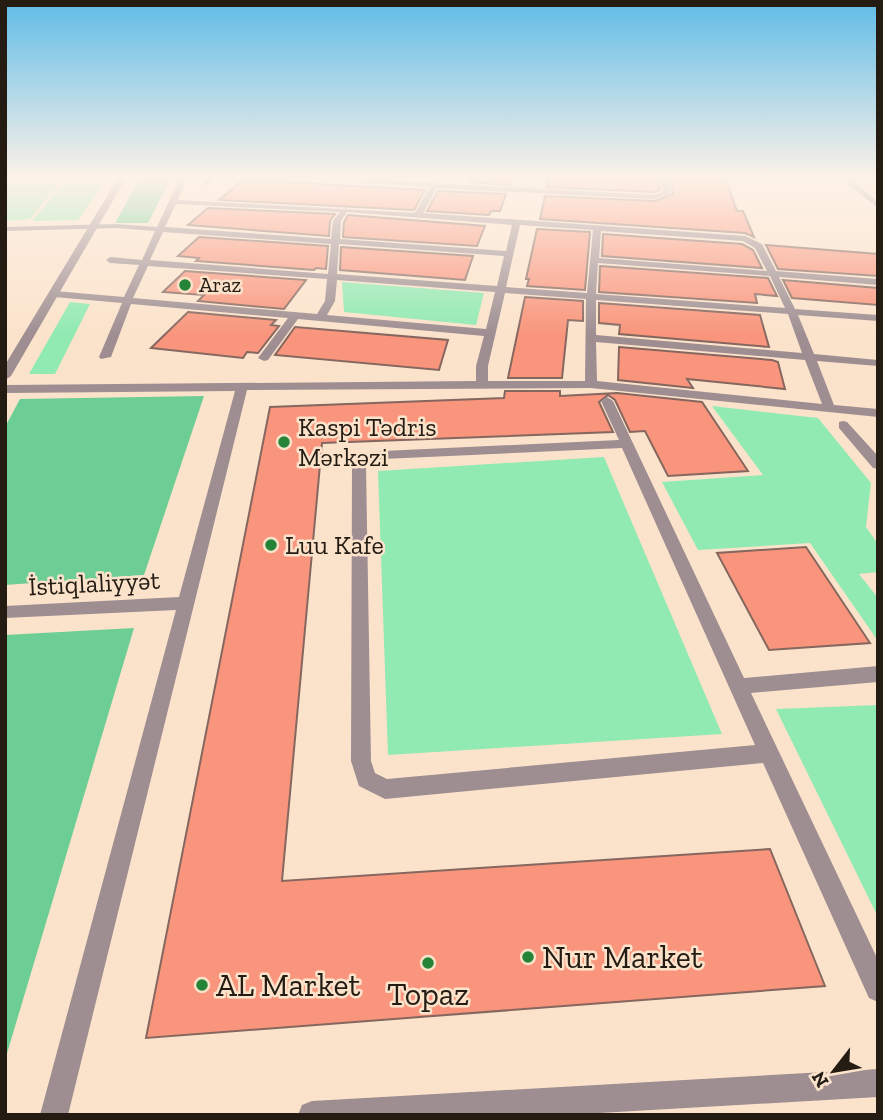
<svg xmlns="http://www.w3.org/2000/svg" width="883" height="1120" font-family="'Zilla Slab',serif">
<style>
.green{fill:#90eab2}
.forest{fill:#6cce94}
.building{fill:#f9957c;stroke:#86675f;stroke-width:2}
.lines{fill:none;stroke-linecap:round;stroke-linejoin:round}
.lane{fill:#9e8e92;fill-rule:evenodd}
.street{fill:#9e8e92;fill-rule:evenodd}
.poi-dot{fill:#258437;stroke:#fbe3cb;stroke-width:2.5}
.labels{text-anchor:middle;stroke-width:5;stroke-linejoin:round;paint-order:stroke}
.far-poi-label{font-size:21px;fill:#241c13;stroke:#fbe3cb;text-anchor:start}
.poi-label{font-size:26px;fill:#241c13;stroke:#fbe3cb;text-anchor:start}
.street-label{font-size:26px;fill:#241c13;stroke:#fbe3cb}
.near-poi-label{font-size:32px;fill:#241c13;stroke:#fbe3cb;text-anchor:start}
</style>
<rect width="100%" height="100%" fill="#fbe3cb"/>
<!-- green -->
<g class="green">
<polygon points="12,178 64,178 30,219 5,221 5,185"/>
<polygon points="68,178 108,178 78,220 32,221"/>
<polygon points="342,282 484,293 476,325 344,312"/>
<polygon points="70,302 90,304 55,374 29,374"/>
<polygon points="712,406 818,418 871,483 866,527 878,544 878,572 859,574 878,598 878,641 810,543 698,550 662,482 763,475"/>
<polygon points="604,457 722,734 388,755 378,471"/>
<polygon points="878,705 878,917 776,709"/>
</g>
<!-- forest -->
<g class="forest">
<polygon points="140,178 171,178 148,223 115,223"/>
<polygon points="204,396 144,575 5,585 5,427 20,399"/>
<polygon points="134,628 5,1060 5,635"/>
</g>
<!-- building -->
<g class="building">
<polygon points="472,178 513,178 510,185 470,182"/>
<polygon points="549,178 658,178 660,190 654,192 547,187"/>
<polygon points="671,178 725,178 737,211 743,211 754,237 745,233 540,219 545,196 655,201 673,194"/>
<polygon points="243,180 425,190 414,210 219,200"/>
<polygon points="438,191 506,194 500,211 491,211 489,215 427,211"/>
<polygon points="208,208 335,214 330,221 329,236 188,225"/>
<polygon points="348,215 485,226 477,246 343,237 344,222"/>
<polygon points="537,229 590,232 585,290 527,286 529,279 526,279"/>
<polygon points="603,234 742,244 753,250 762,268 602,256"/>
<polygon points="199,237 328,246 326,269 316,268 314,270 196,261 199,258 178,256"/>
<polygon points="766,245 878,254 878,276 778,269"/>
<polygon points="341,247 473,256 465,280 340,270"/>
<polygon points="600,266 768,278 777,296 755,294 757,303 599,292"/>
<polygon points="185,271 306,280 284,309 198,301 204,295 163,292"/>
<polygon points="783,280 878,288 878,305 792,298"/>
<polygon points="525,297 583,301 583,321 568,320 562,378 508,378"/>
<polygon points="599,303 760,315 769,347 619,334 620,325 599,323"/>
<polygon points="188,312 276,320 271,325 279,326 258,353 247,352 243,358 151,348"/>
<polygon points="295,327 448,340 439,370 275,355"/>
<polygon points="619,347 772,360 778,362 785,389 687,379 693,388 618,380"/>
<polygon points="505,391 560,391 560,396 617,393 702,402 748,471 668,476 645,431 630,432 615,400 608,395 599,402 613,432 322,443 282,881 770,849 825,986 146,1038 270,407 504,398"/>
<polygon points="806,547 870,643 769,650 717,553"/>
</g>
<g class="lines">
<!-- lane -->
<g class="lane">
<path d="M180,178h7l-9,22 237,13 15,-26 -133,-9h44l313,17 9,-3 -3,-14h8l3,15 -17,6 -217,-11 -14,25 322,23 17,8 14,27 102,8v6l-99,-8 16,32 83,6v6l-80,-6 16,39 64,6v6l-61,-5 17,44 44,4v8l-287,-29 -344,2 -179,725h-28l136,-505 -171,8v-12l174,-9 56,-206 -230,2v-8l471,-4v-15l8,-30 -186,-17 -30,41 -4,1 -6,-3 30,-40 -157,-14 -20,53 -10,2 -2,-2 23,-54 -67,-6 -5,-3 5,-3 69,6 15,-32 -29,-2 -4,-3 4,-3 32,3 13,-29 -39,-3 -111,3v-4l111,-3 41,3zM176,204l164,8 -7,9 -2,18 -166,-12zM347,212l165,13 -6,26 -166,-12 1,-18zM520,225l73,5 -6,63 -81,-6zM601,231l142,10 12,7 12,23 -168,-13zM163,232l168,12 -3,30 -178,-14zM339,244l165,12 -7,30 -160,-12zM598,263l172,13 15,32 -189,-14zM148,266l179,13 -2,22 -8,13 -184,-16zM337,280l158,12 -9,37 -159,-14 8,-14zM505,293l81,6 -1,82h-97v-15zM596,300l192,14 14,39 -206,-18zM596,342l209,18 17,44 -225,-23z"/>
<polygon points="208,178 215,178 209,185 203,185"/>
<path d="M607,397l6,4 131,277 134,-12v16l-127,11 127,267v42l-9,-4 -106,-235 -378,36 -26,-13 -8,-25 1,-297 12,-10 19,-3 236,-11 -18,-39zM622,448l133,297 -368,34 -12,-6 -4,-12 -5,-296 7,-5 10,-1z"/>
<polygon points="843,421 847,422 878,456 878,469 873,468 839,428 839,422"/>
<polygon points="878,1069 878,1097 565,1115 298,1115 302,1105 312,1101"/>
</g>
<!-- street -->
<g class="street">
<polygon points="118,178 126,178 11,376 5,380 5,365"/>
<polygon points="840,178 849,178 878,202 878,208"/>
</g>
</g>
<!-- sky -->
<linearGradient id="sky" x2="0" y2="1"><stop stop-color="#5fbce7"/><stop offset="0.53" stop-color="#fdf2e8"/><stop offset="1" stop-color="#fdf2e8" stop-opacity="0"/></linearGradient>
<rect width="883" height="335" fill="url(#sky)"/>
<!-- markers -->
<g class="poi-dot">
<circle cx="185" cy="285" r="7"/>
<circle cx="284" cy="442" r="7"/>
<circle cx="271" cy="545" r="7"/>
<circle cx="528" cy="957" r="7"/>
<circle cx="428" cy="963" r="7"/>
<circle cx="202" cy="985" r="7"/>
</g>
<g class="labels">
<!-- far-poi labels -->
<g class="far-poi-label">
<text x="199" y="292">Araz</text>
</g>
<!-- poi labels -->
<g class="poi-label">
<text x="298" y="436">Kaspi Tədris<tspan x="298" dy="30">Mərkəzi</tspan></text>
<text x="285" y="554">Luu Kafe</text>
</g>
<!-- street labels -->
<g class="street-label">
<text transform="translate(94 583) rotate(-3)" y="9">İstiqlaliyyət</text>
</g>
<!-- near-poi labels -->
<g class="near-poi-label">
<text x="542" y="968">Nur Market</text>
<text x="216" y="996">AL Market</text>
<text x="428" y="1005" text-anchor="middle">Topaz</text>
</g>
</g>
<!-- border -->
<rect width="883" height="1120" fill="none" stroke="#241c13" stroke-width="14"/>
<!-- north arrow -->
<g transform="translate(834 1071) rotate(239)" stroke="#fbe3cb" stroke-width="5" paint-order="stroke">
<path d="M0-5L12 26L0 18L-12 26Z" fill="#241c13"/>
<text y="-10" font-size="19" font-weight="bold" text-anchor="middle" fill="#241c13">N</text>
</g>
</svg>
